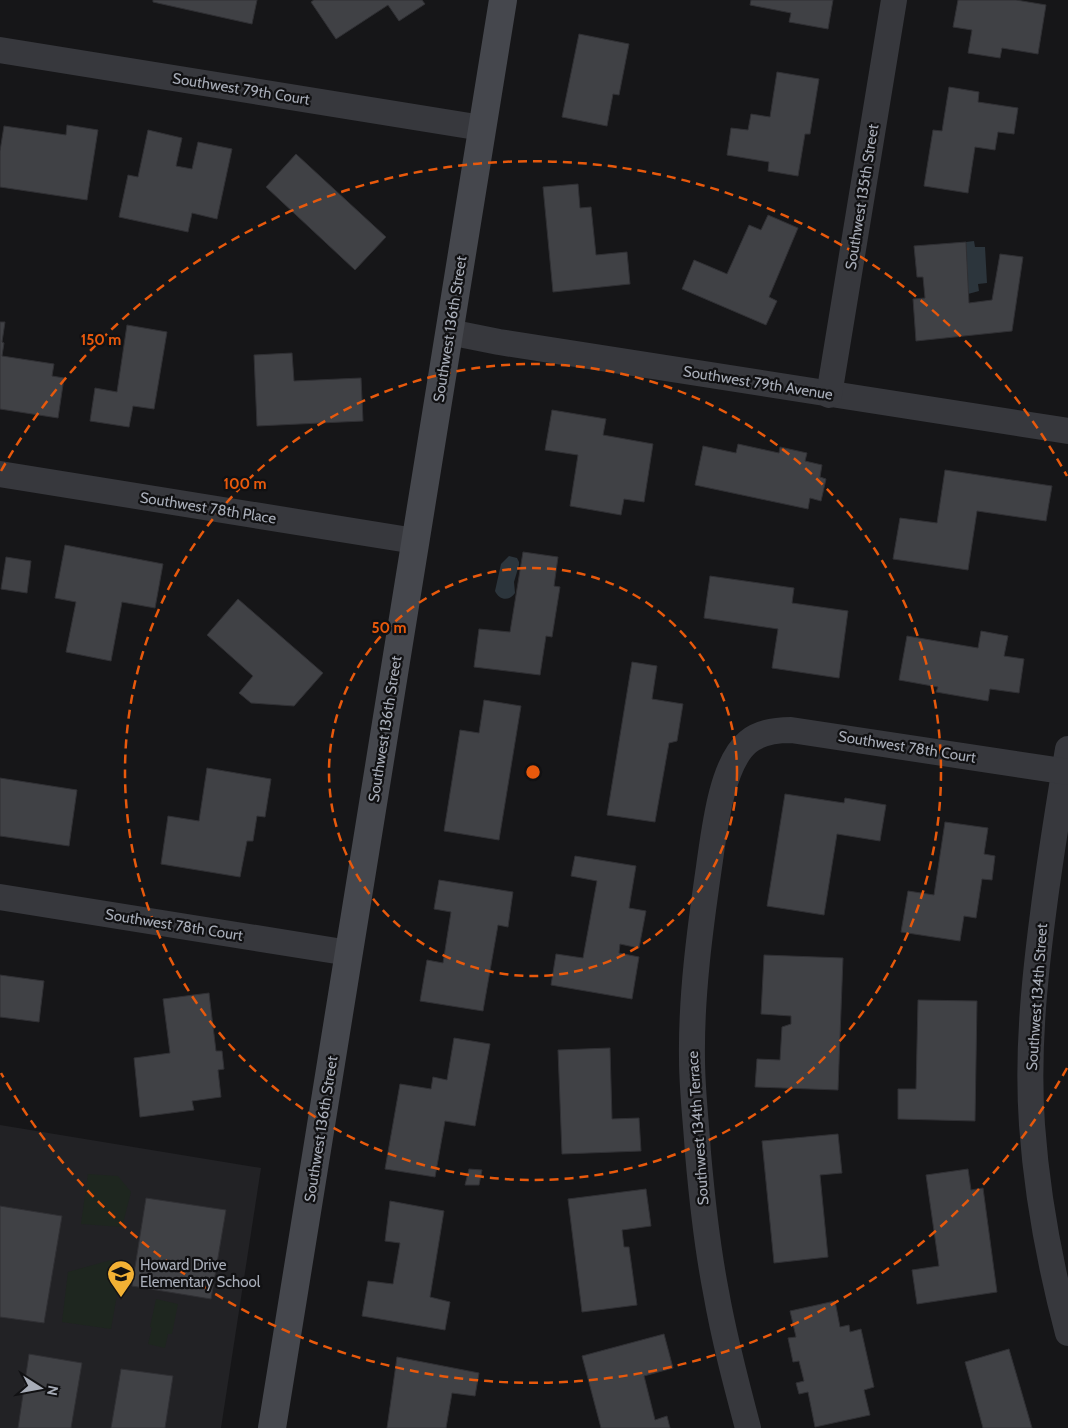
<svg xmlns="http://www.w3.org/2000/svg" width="1068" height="1428" font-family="Cabin,sans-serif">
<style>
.built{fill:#222225}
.green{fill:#1e261f}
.water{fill:#2c353c}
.building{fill:#404145;stroke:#303034}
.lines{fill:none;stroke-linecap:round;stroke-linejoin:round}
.street{stroke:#37383d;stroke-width:26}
.secondary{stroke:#45474d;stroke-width:28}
.ring{fill:none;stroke:#e8590c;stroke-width:2.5;stroke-dasharray:9 6}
.labels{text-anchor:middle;stroke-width:4.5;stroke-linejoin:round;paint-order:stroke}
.street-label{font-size:15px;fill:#a8adb8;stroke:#111113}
.poi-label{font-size:15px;fill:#a8adb8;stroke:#111113;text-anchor:start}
.centre{fill:#e8590c;stroke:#111113;stroke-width:2.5}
.ring-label{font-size:15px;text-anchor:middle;font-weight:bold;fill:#e8590c;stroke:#111113;stroke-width:4.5;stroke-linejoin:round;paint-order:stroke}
</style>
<rect width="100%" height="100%" fill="#161618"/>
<!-- built -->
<polygon class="built" points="0,1125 261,1168 221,1428 0,1428"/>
<!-- green -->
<g class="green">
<polygon points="88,1174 118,1176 131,1192 122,1227 81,1224"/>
<polygon points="111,1260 122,1266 111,1329 62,1322 68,1272"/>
<polygon points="156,1299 178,1304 172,1334 168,1334 165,1348 148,1344 152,1328 150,1327"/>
</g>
<!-- water -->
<g class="water">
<polygon points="974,241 975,247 985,247 987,283 978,284 979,291 968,294 966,242"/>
<path d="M509,556l8,2 2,4v3l-5,17 1,11c-6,9 -16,7 -20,-2l6,-27z"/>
</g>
<!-- building -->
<g class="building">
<polygon points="153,0 257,0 252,24 153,2"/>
<polygon points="314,0 422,0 425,4 399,21 388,5 336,39 311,2"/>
<polygon points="751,0 833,0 828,29 789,22 791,13 750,5"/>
<polygon points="958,0 1016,0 1046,5 1038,54 1002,48 1000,58 968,53 972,30 953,27"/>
<polygon points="579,34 629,44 619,95 613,94 607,126 562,117"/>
<polygon points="777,72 819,79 810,134 805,134 798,176 768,171 769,162 727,155 731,128 748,130 751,114 770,117"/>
<polygon points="949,87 979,92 978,102 1018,108 1014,134 998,132 995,150 975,147 968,193 924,186 933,130 942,131"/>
<polygon points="67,125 98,130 87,200 0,187 0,151 4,126 66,135"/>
<polygon points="148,130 182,138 176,166 192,169 198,142 232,149 217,219 192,213 188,232 119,217 128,175 138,177"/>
<polygon points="296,154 386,237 355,270 266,187"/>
<polygon points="578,184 580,208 591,207 596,255 627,252 630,284 553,292 543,187"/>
<polygon points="768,215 798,228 769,297 777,301 766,325 682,289 694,260 727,274 749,225 761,230"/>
<polygon points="966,242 969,303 992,300 1000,254 1023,257 1012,331 916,341 913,299 925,298 923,277 917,277 914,246"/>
<polygon points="0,322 5,322 2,342 4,343 2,356 54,364 52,376 64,378 58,418 0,409"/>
<polygon points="127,325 167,332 154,409 133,406 129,427 90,421 95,388 117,392"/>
<polygon points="292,353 294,381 361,378 363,421 257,426 254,355"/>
<polygon points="552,410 606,419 603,435 653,444 644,502 624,499 621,515 570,506 578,455 545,450"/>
<polygon points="738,444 779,453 780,447 807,453 805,461 822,465 820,477 826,479 821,501 810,498 808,509 695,485 703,446 736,453"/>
<polygon points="945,470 1052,486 1046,521 977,511 968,570 893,559 900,518 937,523"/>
<polygon points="65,545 163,564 155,608 122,602 111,661 66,652 76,602 55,598"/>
<polygon points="523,552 558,557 554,586 560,587 552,637 546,636 540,675 474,667 479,629 510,632"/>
<polygon points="6,557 31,561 27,593 1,589"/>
<polygon points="710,576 794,588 792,603 848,611 839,678 772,668 778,629 704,618"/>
<polygon points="238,599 323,673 294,706 251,703 239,693 253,676 207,635"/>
<polygon points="981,631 1008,636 1004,656 1024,659 1019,693 990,689 988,701 936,692 938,687 899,680 907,636 978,648"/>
<polygon points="632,662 657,666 652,699 683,704 677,741 669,743 655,822 607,815"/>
<polygon points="484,700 521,706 499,840 444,831 460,730 479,733"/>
<polygon points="207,768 271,779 265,817 257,816 253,841 247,841 240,877 161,864 168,816 199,821"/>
<polygon points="0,778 77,790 69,846 0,836"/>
<polygon points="785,794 844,803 845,798 886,805 880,841 837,834 824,915 767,906"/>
<polygon points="945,822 988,828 984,854 995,856 992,880 982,879 976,918 964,916 960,941 901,932 908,891 934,895"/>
<polygon points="575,856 636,866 629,908 646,911 639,948 620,944 619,953 639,957 632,999 551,985 556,954 583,958 597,881 571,876"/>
<polygon points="439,880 513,892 508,927 498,925 483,1011 420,1001 427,960 443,963 451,912 434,909"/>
<polygon points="764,955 843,958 838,1090 755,1087 757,1059 780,1060 782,1027 791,1024 791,1016 761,1014"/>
<polygon points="0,975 44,981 39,1022 0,1017"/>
<polygon points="209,993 216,1051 222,1051 224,1069 218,1070 221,1097 192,1101 194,1110 140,1117 134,1058 170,1053 163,999"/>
<polygon points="918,1000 977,1001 975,1121 898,1119 898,1089 916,1089"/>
<polygon points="454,1038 490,1044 475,1126 445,1121 435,1177 385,1169 400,1084 431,1089 433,1077 447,1080"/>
<polygon points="610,1048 612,1119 639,1118 641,1151 562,1154 558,1050"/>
<polygon points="838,1134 842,1173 820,1175 828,1257 774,1263 762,1141"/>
<polygon points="469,1169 482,1170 479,1185 465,1185"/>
<polygon points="968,1169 971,1190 983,1188 997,1292 917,1304 912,1270 939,1266 926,1175"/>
<polygon points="646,1189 651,1226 622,1230 624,1247 629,1247 637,1305 582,1312 568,1199"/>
<polygon points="146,1198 226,1210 211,1299 132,1286"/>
<polygon points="390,1201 444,1211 430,1297 450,1302 445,1330 362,1316 368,1281 393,1284 400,1243 385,1241"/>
<polygon points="0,1206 62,1216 44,1323 0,1317"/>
<polygon points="835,1301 840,1327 849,1325 850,1332 861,1329 874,1387 864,1390 870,1415 815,1427 808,1392 799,1394 796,1383 804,1381 799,1361 793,1362 788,1338 796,1337 790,1311"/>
<polygon points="664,1334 673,1368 644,1376 655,1420 667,1416 670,1428 601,1428 582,1356"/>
<polygon points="1009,1349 1032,1428 983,1428 965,1362"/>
<polygon points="29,1354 82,1363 71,1428 18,1428"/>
<polygon points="397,1357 479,1373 475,1396 452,1393 446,1428 387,1428"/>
<polygon points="121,1369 173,1376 165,1428 111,1428"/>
</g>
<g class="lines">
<!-- street -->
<g class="street">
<polyline points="0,50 482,128"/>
<polyline points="449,332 499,342 1068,431"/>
<polyline points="829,395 894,0"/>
<polyline points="0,474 415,541"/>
<path d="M1068,749c-9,55 -18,109 -25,165 -9,69 -16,140 -11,211 5,70 18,140 36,208"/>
<polyline points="0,897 349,953"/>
<path d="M748,1428c-12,-45 -24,-90 -32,-136 -9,-46 -14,-93 -18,-139 -2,-32 -6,-63 -6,-94 -1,-63 8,-130 17,-192 5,-34 12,-103 39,-125 12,-10 28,-12 43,-12l277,42"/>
</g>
<!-- secondary -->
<polyline class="secondary" points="272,1428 503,0"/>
</g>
<!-- distance rings -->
<g class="ring">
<circle cx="533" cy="772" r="204"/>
<circle cx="533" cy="772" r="408"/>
<path d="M1067 1068A611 611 0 0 1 1 1073M1 471A611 611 0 0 1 1067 476"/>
</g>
<!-- icons -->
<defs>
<g id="school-pin" transform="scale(1.4375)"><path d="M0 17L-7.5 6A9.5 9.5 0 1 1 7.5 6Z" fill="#f2b134" stroke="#111113"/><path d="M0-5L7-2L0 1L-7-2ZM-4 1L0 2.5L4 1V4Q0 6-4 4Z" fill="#111"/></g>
</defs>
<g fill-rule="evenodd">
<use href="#school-pin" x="121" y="1274"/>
</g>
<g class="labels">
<!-- street labels -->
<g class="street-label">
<text transform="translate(241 89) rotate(9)" y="5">Southwest 79th Court</text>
<text transform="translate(862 197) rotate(-81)" y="5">Southwest 135th Street</text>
<text transform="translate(450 329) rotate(-81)" y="5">Southwest 136th Street</text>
<text transform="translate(758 383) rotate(9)" y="5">Southwest 79th Avenue</text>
<text transform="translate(208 508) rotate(9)" y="5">Southwest 78th Place</text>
<text transform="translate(385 729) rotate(-81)" y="5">Southwest 136th Street</text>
<text transform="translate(907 747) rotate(9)" y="5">Southwest 78th Court</text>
<text transform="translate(174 925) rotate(9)" y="5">Southwest 78th Court</text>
<text transform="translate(1037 997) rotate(-86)" y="5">Southwest 134th Street</text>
<text transform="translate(698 1128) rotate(-94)" y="5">Southwest 134th Terrace</text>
<text transform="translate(321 1129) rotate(-81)" y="5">Southwest 136th Street</text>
</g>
<!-- poi labels -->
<g class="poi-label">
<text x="140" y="1270">Howard Drive<tspan x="140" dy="17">Elementary School</tspan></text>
</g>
</g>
<circle cx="533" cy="772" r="8" class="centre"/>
<g class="ring-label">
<text x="101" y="345">150 m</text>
<text x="245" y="489">100 m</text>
<text x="389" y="633">50 m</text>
</g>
<!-- north arrow -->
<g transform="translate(40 1388) rotate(101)" stroke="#111113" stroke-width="4" paint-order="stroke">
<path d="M0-4L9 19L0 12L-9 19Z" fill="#a8adb8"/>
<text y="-8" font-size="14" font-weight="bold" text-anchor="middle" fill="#a8adb8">N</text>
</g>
</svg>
